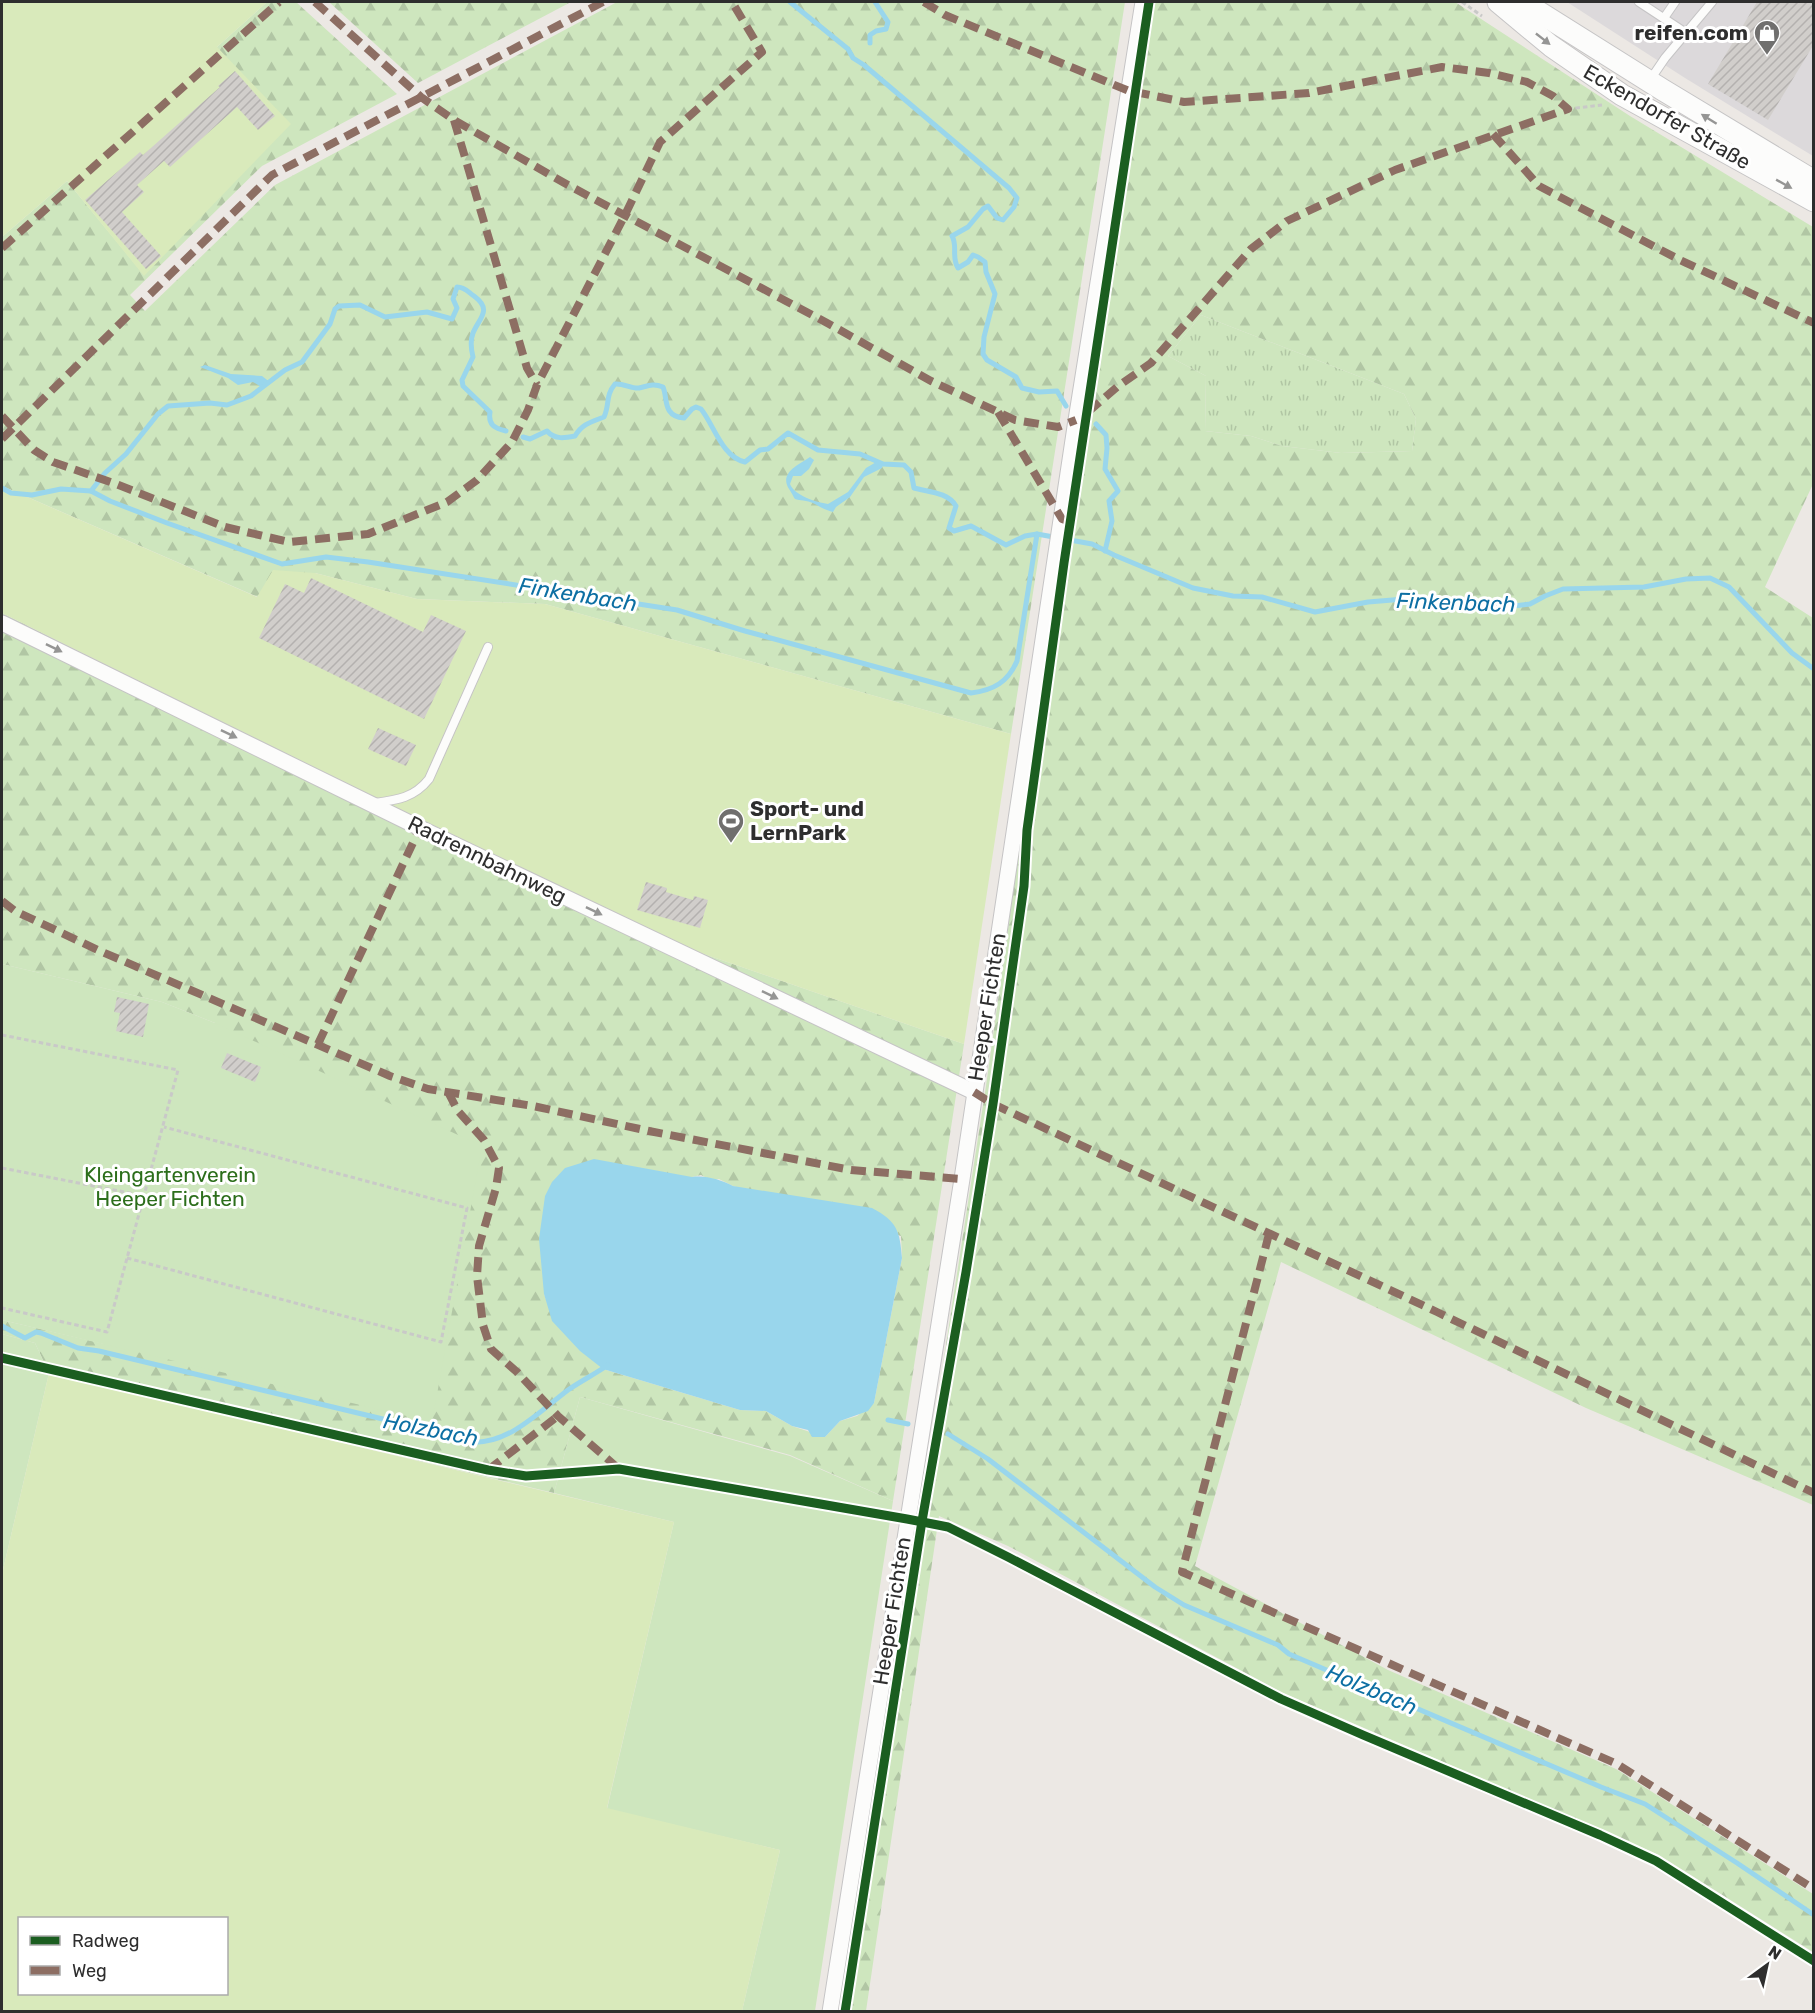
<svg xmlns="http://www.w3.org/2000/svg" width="1815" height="2013" font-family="Rubik,sans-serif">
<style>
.industrial{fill:#dcd9db}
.grass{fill:url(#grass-tufts)}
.forest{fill:url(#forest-firs);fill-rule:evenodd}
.park{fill:#cee6be}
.pitch{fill:#d9eabb;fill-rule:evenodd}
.water{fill:#99d6ec}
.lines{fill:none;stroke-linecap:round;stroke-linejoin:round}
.stream{stroke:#99d6ec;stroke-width:5}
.building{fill:url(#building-hatch)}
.lane-casing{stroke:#c5c4c5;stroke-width:10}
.street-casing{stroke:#c5c4c5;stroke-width:17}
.secondary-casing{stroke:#c5c4c5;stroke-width:23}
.path{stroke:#c9c9c8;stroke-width:3;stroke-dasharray:4.5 3;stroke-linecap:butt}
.lane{stroke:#fcfcfb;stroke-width:8}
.street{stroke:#fcfcfb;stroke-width:15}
.secondary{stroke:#fcfcfb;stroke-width:21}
.quiet{stroke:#8d6e63;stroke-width:8;stroke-dasharray:15 8;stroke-linecap:butt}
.cycleway-casing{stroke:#fff;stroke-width:13}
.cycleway{stroke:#1b5e20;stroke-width:9}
.oneway{fill:#959594}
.labels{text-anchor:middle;stroke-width:6;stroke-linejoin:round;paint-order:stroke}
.poi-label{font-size:21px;font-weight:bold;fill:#2e2e2e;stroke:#fff;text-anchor:end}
.street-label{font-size:21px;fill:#2e2e2e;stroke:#fff}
.park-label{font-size:21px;fill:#2c6e1b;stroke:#fff}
.water-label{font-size:22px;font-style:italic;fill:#0d6fa3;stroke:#fff}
</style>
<defs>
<pattern id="grass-tufts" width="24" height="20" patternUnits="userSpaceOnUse" patternTransform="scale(1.5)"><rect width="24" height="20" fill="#cee6be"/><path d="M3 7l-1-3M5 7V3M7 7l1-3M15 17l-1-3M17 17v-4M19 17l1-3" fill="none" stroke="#b1c6a4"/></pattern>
<pattern id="forest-firs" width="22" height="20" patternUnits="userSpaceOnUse" patternTransform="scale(1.5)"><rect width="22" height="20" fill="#cee6be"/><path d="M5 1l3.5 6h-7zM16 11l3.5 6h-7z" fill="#b1c6a4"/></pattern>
<pattern id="building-hatch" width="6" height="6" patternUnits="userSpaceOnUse" patternTransform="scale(1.5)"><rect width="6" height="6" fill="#d1cecb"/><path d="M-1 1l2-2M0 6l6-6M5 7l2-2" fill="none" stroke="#b4b1af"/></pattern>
</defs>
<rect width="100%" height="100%" fill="#ece8e4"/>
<!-- industrial -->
<polygon class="industrial" points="1567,2 1813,2 1813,156 1685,78"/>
<!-- grass -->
<polygon class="grass" points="1201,315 1404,394 1416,419 1412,451 1341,453 1282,446 1251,436 1205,431 1206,376 1168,356"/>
<!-- forest -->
<g class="forest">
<polygon points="267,2 296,2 397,94 262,166 130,295 145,311 275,185 617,2 1125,2 1011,734 545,604 417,599 315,573 258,597 2,486 2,237 67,181 144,275 217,47"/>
<polygon points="329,2 571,2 418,83"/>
<path d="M1154,2h301l175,114 183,111v257l-48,103 48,31v887l-227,-97 -305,-146 -86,304 193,104 228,99 197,125v58l-154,-97 -376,-162 -275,-147 -69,-30 -73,495 -23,1 143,-926 39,-279 53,-320 16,-81zM1201,315l203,79 12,25 -4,32 -71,2 -59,-7 -31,-10 -46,-5 1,-55 -38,-20z"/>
<path d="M2,613l650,323 312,108 -71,457 -103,-46 -210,-58 -26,96 -505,-120 -14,-30 -33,-9v-14l103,24 110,-321 -53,-21 -160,-38zM701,1175l10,5 8,-1 14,7 168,50 1,22 -28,145 -17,13 -17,5 -15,16 -33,-11 -26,-15 -26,-1 -137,-41 -56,-67 -3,-8 148,-117z"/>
</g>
<!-- park -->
<g class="park">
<polygon points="2,964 162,1002 215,1023 482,1146 432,1422 2,1320"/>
<polygon points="2,1334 35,1343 49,1373 2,1574"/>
<polygon points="580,1397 790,1456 893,1501 815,2011 742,2011 780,1850 607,1809 674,1522 554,1493"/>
</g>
<!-- pitch -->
<g class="pitch">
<polygon points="2,2 267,2 217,47 291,124 144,276 67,181 2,237"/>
<polygon points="2,486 257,597 273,570 315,573 417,599 545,604 1011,734 964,1044 652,936 2,613"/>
<path d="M49,1373l625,149 -67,286 173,42 -38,161h-740v-437zM20,1918h206v76h-206z"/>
</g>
<!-- water -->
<g class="water">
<polygon points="205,365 231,374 262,376 271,383 263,388 253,382 238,385 228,378 200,367"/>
<path d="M810,457l4,3 -5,9 -8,7h-8l-3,8c5,12 26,18 38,20l20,-12 18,-24 12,-7 5,3 -1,4 -18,9 -14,20 -14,10 -3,5c-10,-2 -19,-10 -27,-11 -16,-3 -8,1 -17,-12 -10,-16 9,-24 21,-32z"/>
<path d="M594,1159l98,18c14,-2 29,3 41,9l139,22c25,13 28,23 30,50l-28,145 -6,8 -28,10 -15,16h-13l-4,-7 -16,-4 -26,-15 -26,-1 -137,-41 -23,-18 -28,-30 -8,-27 -5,-55 6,-43 7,-14 13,-14z"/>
</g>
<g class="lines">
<!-- stream -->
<g class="stream">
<path d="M790,2l58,47 5,9 11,7 145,123 8,10 -3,9 -11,13 -6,-2 -9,-12 -5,3 -15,18 -16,9c6,10 -1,21 6,32l10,-6 5,-7 5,2 7,5 1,10 9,22 -11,43 -1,17 4,6 29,17 6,11 17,4 18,-1 9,15"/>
<polyline points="870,43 870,35 876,31 886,29 888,22 875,2"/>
<polyline points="1096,424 1106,435 1107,448 1105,469 1118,491 1109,501 1112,521 1105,551"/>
<path d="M523,437l7,2 17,-8c8,9 18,7 28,5 7,-12 16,-14 29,-19 6,-13 1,-21 11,-33 8,-1 17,5 24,4 9,-2 14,-5 24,-1 5,11 -1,29 21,31l8,-9 4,-2 5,2c13,16 21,48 44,53l15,-12 8,-1 20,-16 30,17 42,4 23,10 21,1 7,7 3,16c14,4 34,4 42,18l-7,22 5,3 17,-5 35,19 19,-9 12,-2 55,10 22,11 79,33 40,8 29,1 53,15 53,-10 49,-4 67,7 13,3 33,-4 15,-8 18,-7 81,-2 42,-8 24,-1 19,9 63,66 22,16"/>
<path d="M2,488l9,5 21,2 29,-6 30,2 19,10 57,22 115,41 44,-7 42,5 309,48 68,21 226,62c23,-3 37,-11 46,-32l20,-127"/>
<path d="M91,491l14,-18 21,-19 32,-40 10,-8 42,-3 17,2 24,-9 34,-26 17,-8 28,-38 5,-15 4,-3 21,-1 25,12 42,-5 25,7 5,-11 -4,-9 4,-12c8,0 11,5 17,9 19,14 5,22 -1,37 -3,8 -2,16 0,24l-11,23 1,6 27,26c-2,13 4,16 16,19"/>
<path d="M2,1326l23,12 11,-6 5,1 37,15 21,3 288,69 84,22c37,3 69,-31 97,-52 13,-9 27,-16 40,-25"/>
<polyline points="888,1420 908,1424"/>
<polyline points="948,1434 988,1459 1155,1587 1184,1605 1278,1645 1289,1654 1601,1787 1645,1804 1737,1863 1814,1915"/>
</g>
</g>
<!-- building -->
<g class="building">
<polygon points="1757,2 1814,2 1814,44 1768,120 1708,84"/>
<polygon points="235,71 275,116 258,130 237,107 170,167 164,161 137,185 144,192 122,212 161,256 146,269 85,200 140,152 143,155 220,87 218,86"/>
<polygon points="311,578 423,632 431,615 466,631 424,719 259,638 285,584 304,593"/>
<polygon points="378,728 416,745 406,766 368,749"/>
<polygon points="646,882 667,888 666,892 693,900 694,896 708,900 700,928 637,910"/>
<polygon points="117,997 149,1004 143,1037 116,1031 120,1013 114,1012"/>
<polygon points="227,1053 261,1067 255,1082 221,1068"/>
</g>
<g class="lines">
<!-- lane casing -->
<g class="lane-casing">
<g id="lane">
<polyline points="1639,2 1686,33"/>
<polyline points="1664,18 1675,2"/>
<polyline points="1650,80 1665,58 1712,2"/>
<path d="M374,803c23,-3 40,-5 55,-24l59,-132"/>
</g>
</g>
<!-- street casing -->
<g class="street-casing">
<g id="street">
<polyline points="2,623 420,828 974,1092"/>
<polyline points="830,2012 962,1179 1076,420 1143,2"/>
</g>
</g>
<!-- secondary casing -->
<g class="secondary-casing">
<g id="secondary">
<polyline points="1498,2 1551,46 1622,95 1814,201"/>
<polyline points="1523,2 1663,90 1814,181"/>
</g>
</g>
<!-- path -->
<g class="path">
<polyline points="1462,2 1482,16"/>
<polyline points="1568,109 1602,105"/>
<polyline points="2,1035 178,1070 107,1332 2,1308"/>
<polyline points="2,1168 145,1196"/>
<polyline points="127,1258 441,1342 467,1208 164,1127"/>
</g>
<!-- lane -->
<use href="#lane" class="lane"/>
<!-- street -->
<use href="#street" class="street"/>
<!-- secondary -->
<use href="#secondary" class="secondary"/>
<!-- quiet -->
<g class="quiet">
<polyline points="315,2 421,97 454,120 568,185 829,324 931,381 998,412 1015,420 1058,427 1076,420"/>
<polyline points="924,2 945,15 1129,91"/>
<polyline points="454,120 527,368 537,385"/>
<polyline points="1493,134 1539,186 1680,260 1814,323"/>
<polyline points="2,248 279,2"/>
<polyline points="998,412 1062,519 1071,522"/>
<polyline points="1088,412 1117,387 1151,363 1251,249 1287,221 1395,170 1568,109 1553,96 1527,82 1489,73 1442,67 1309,93 1184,102 1135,92"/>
<polyline points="2,416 34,450 53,462 116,484 225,527 289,542 368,534 447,502 477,480 512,442 528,410 537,385 625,215 660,142 762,52 732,2"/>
<polyline points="2,439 272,175 603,2"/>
<polyline points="2,901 15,911 100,951 390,1076 428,1089 533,1106 649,1131 851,1170 962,1179"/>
<polyline points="318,1044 420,828"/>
<polyline points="448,1092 458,1111 484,1140 499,1168 496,1188 479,1246 477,1276 483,1325 491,1349 517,1372 558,1416 619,1469"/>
<polyline points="974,1092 993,1104 1437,1312 1814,1493"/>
<polyline points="1269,1234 1182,1572 1617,1764 1814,1889"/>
<polyline points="488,1470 558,1416"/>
</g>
<!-- cycleway casing -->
<g class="cycleway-casing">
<g id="cycleway">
<polyline points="2,1358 488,1470 526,1476 619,1469 907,1519 948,1527 1008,1557 1281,1699 1363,1735 1600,1835 1656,1861 1814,1961"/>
<polyline points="845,2012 922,1521 966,1272 993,1104 1024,886 1027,830 1064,563 1149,2"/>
</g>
</g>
<!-- cycleway -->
<use href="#cycleway" class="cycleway"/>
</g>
<!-- one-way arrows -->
<defs><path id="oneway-solid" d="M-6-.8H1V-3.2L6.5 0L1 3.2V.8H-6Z" transform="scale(1.5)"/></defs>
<g class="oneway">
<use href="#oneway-solid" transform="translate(1543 39) rotate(38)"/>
<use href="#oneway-solid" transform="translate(1709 119) rotate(-148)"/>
<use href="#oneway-solid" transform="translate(1784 184) rotate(29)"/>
<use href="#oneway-solid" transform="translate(54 648) rotate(26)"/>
<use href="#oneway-solid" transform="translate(229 734) rotate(26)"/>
<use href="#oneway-solid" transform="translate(594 911) rotate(26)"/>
<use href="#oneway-solid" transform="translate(770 995) rotate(26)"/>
</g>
<!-- icons -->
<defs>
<g id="shop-pin" transform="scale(1.35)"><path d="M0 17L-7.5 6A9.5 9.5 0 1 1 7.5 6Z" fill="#706f6e" stroke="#fff"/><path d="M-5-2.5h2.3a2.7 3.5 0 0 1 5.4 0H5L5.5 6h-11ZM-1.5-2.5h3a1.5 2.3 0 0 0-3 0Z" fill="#fff"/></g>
<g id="stadium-pin" transform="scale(1.35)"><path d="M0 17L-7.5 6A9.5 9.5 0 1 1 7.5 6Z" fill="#706f6e" stroke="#fff"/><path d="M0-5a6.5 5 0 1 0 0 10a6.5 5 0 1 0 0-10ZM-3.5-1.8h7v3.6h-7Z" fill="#fff"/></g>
</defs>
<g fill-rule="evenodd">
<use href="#shop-pin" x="1767" y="33"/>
<use href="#stadium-pin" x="731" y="821"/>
</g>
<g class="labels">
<!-- poi labels -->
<g class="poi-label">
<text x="1748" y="40">reifen.com</text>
<text x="750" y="816" text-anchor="start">Sport- und<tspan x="750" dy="24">LernPark</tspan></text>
</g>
<!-- street labels -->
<g class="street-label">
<text transform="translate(1667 117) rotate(30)" y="7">Eckendorfer Straße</text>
<text transform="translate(487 860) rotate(26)" y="7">Radrennbahnweg</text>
<text transform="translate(987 1007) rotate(-81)" y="7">Heeper Fichten</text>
<text transform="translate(892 1611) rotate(-81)" y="7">Heeper Fichten</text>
</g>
<!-- park labels -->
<g class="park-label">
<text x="170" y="1182">Kleingartenverein<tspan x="170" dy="24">Heeper Fichten</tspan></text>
</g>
<!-- water labels -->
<g class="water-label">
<text transform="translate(578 594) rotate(9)" y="8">Finkenbach</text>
<text transform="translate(1456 602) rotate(2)" y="8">Finkenbach</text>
<text transform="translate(431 1429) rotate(11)" y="8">Holzbach</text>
<text transform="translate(1372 1689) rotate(23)" y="8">Holzbach</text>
</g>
</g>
<!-- border -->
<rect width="1815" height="2013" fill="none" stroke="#2e2e2e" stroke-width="6"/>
<!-- legend -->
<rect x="18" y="1917" width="210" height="78" fill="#ffffff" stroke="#ababab" stroke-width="1.5"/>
<rect x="30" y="1936" width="30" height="9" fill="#1b5e20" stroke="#ababab" stroke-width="1.5"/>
<text x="72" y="1947" font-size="18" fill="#2e2e2e">Radweg</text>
<rect x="30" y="1966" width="30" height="9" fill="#8d6e63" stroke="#ababab" stroke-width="1.5"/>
<text x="72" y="1977" font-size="18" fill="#2e2e2e">Weg</text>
<!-- north arrow -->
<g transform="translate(1767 1965) rotate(33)" stroke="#ffffff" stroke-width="4.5" paint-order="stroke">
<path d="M0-4.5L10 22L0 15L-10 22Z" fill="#2e2e2e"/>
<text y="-9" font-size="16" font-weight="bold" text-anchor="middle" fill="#2e2e2e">N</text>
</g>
</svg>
